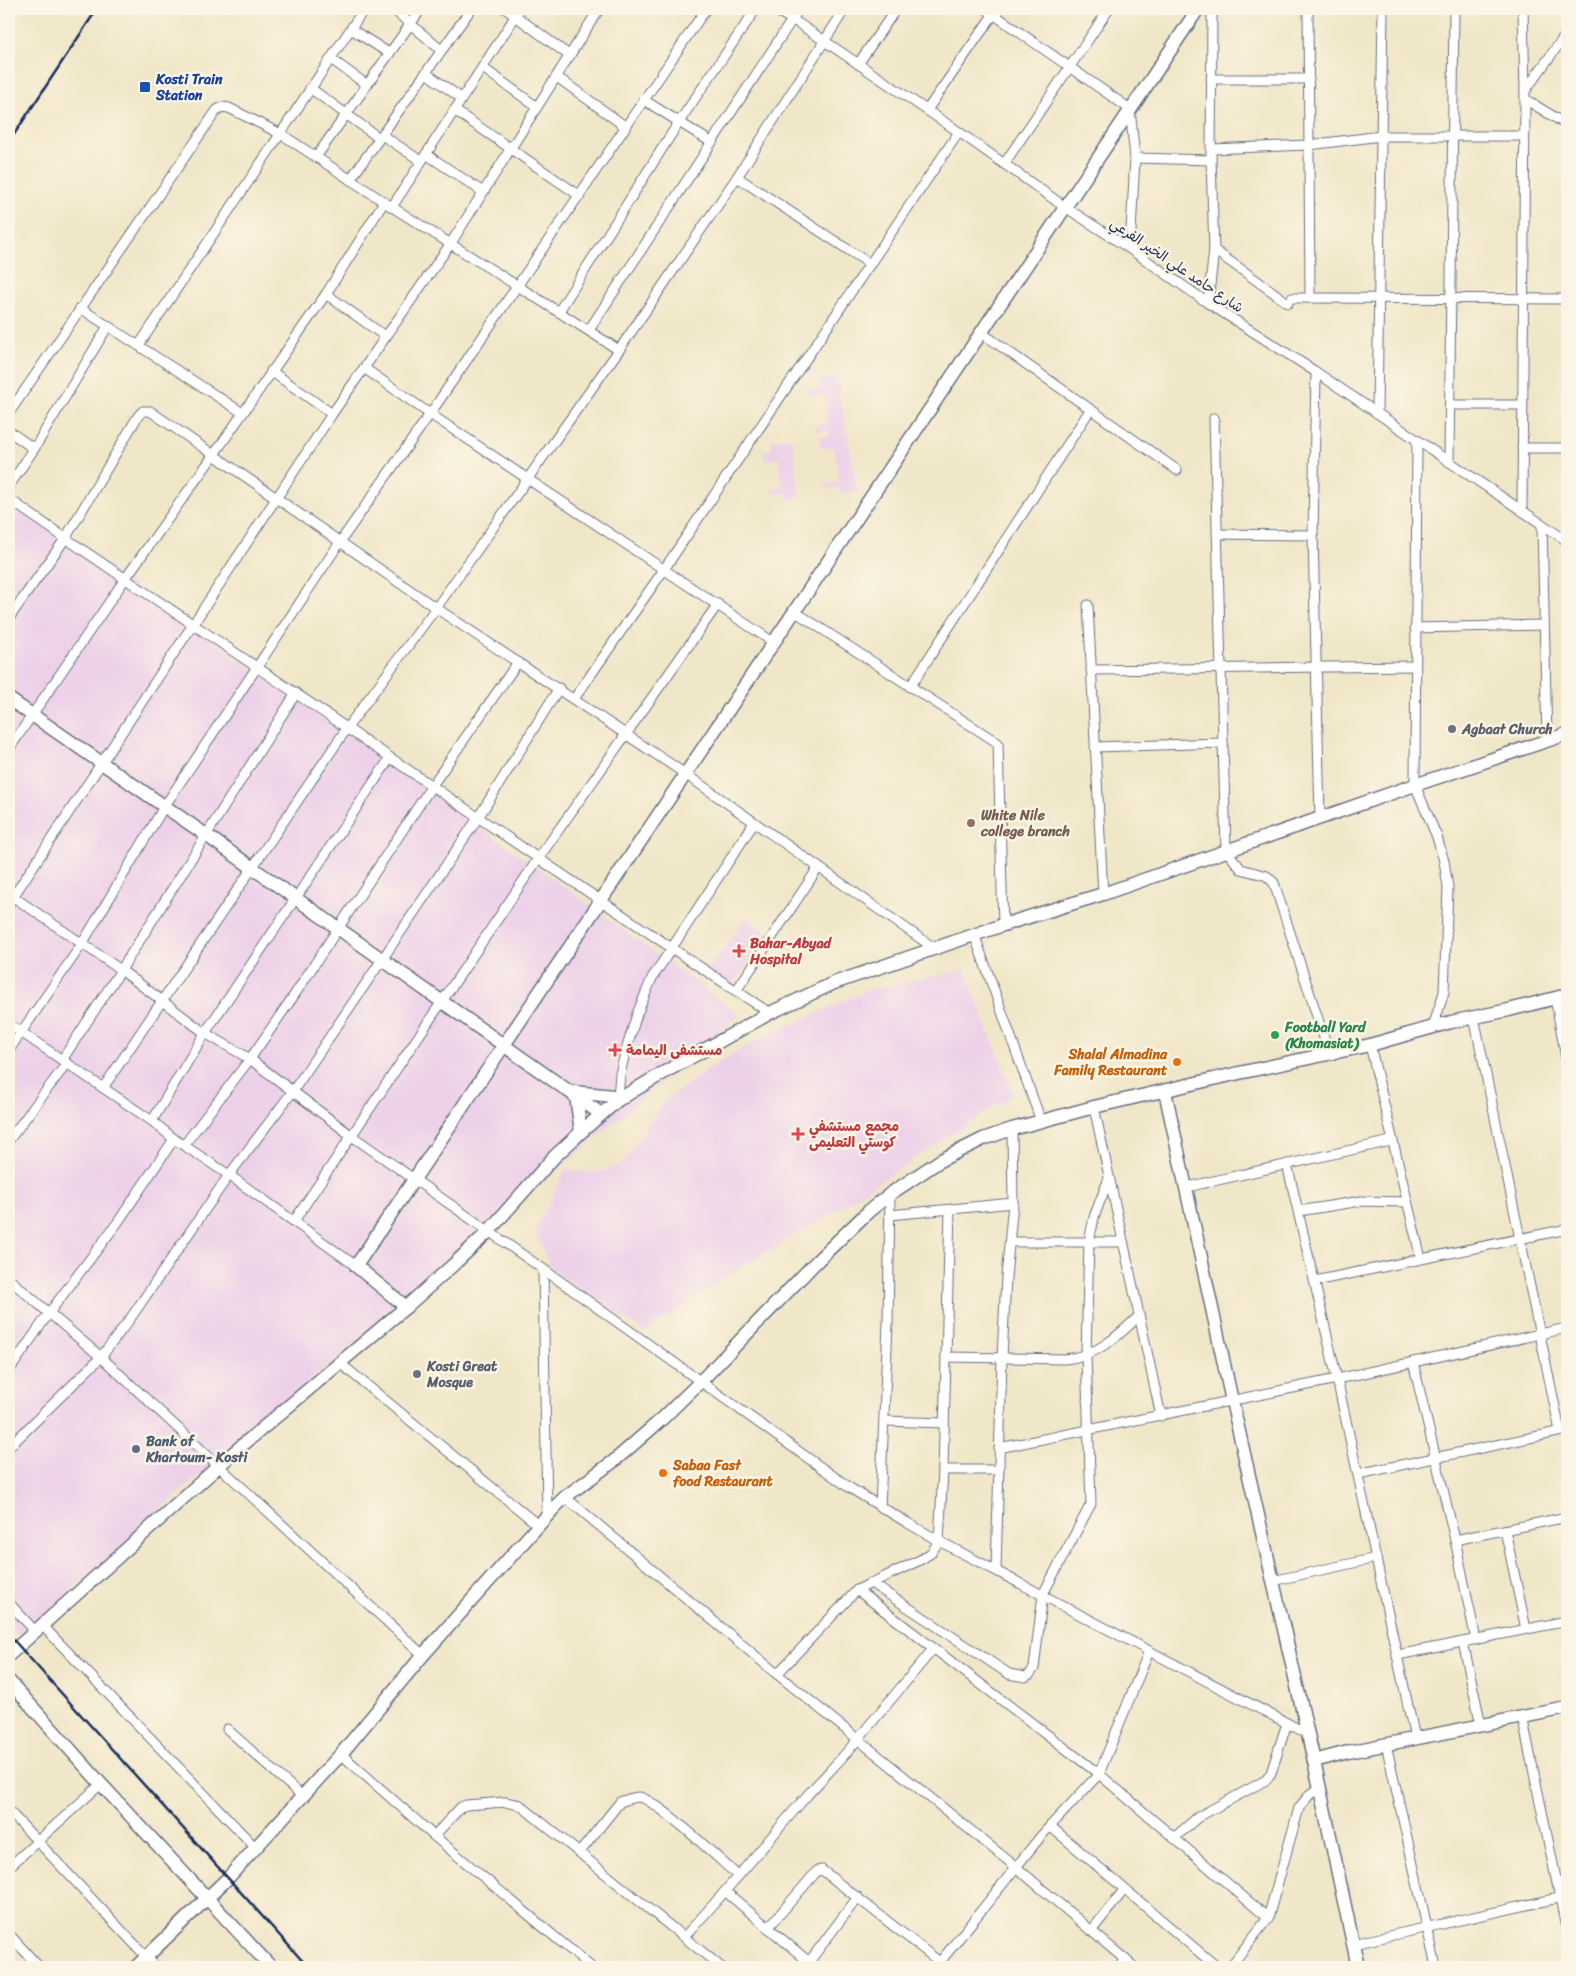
<svg xmlns="http://www.w3.org/2000/svg" width="1576" height="1976" font-family="Sriracha,'Playpen Sans Arabic',sans-serif">
<style>
.built{fill:#edd1e9}
.lines{fill:none;stroke-linecap:round;stroke-linejoin:round}
.street-casing{stroke:#666f83;stroke-width:11}
.secondary-casing{stroke:#666f83;stroke-width:15}
.street{stroke:#fff;stroke-width:9}
.secondary{stroke:#fff;stroke-width:12}
.rail{stroke:#1b2f5e;stroke-width:2.5}
.transit-dot{fill:#1a4fb4;stroke:#fcf5e5;stroke-width:2}
.worship-dot{fill:#6b7280;stroke:#fcf5e5;stroke-width:2}
.education-dot{fill:#8d6e63;stroke:#fcf5e5;stroke-width:2}
.health-dot{fill:#e0444e;stroke:#fcf5e5;stroke-width:2}
.leisure-dot{fill:#2e9e5b;stroke:#fcf5e5;stroke-width:2}
.food-dot{fill:#e8710a;stroke:#fcf5e5;stroke-width:2}
.service-dot{fill:#5c6f8a;stroke:#fcf5e5;stroke-width:2}
.labels{text-anchor:middle;stroke-width:5;stroke-linejoin:round;paint-order:stroke}
.transit-label{font-size:14px;font-weight:bold;fill:#164399;stroke:#fcf5e5;text-anchor:start}
.street-label{font-size:14px;fill:#1b2f5e;stroke:#fcf5e5}
.worship-label{font-size:14px;font-weight:bold;fill:#5b616d;stroke:#fcf5e5;text-anchor:start}
.education-label{font-size:14px;font-weight:bold;fill:#785e54;stroke:#fcf5e5;text-anchor:start}
.health-label{font-size:14px;font-weight:bold;fill:#be3a42;stroke:#fcf5e5;text-anchor:start}
.leisure-label{font-size:14px;font-weight:bold;fill:#27864d;stroke:#fcf5e5;text-anchor:start}
.food-label{font-size:14px;font-weight:bold;fill:#c56008;stroke:#fcf5e5;text-anchor:end}
.service-label{font-size:14px;font-weight:bold;fill:#4e5e75;stroke:#fcf5e5;text-anchor:start}
</style>
<rect width="100%" height="100%" fill="#fcf5e5"/>
<filter id="ink" filterUnits="userSpaceOnUse"><feTurbulence type="fractalNoise" baseFrequency=".02" numOctaves="2"/><feDisplacementMap in="SourceGraphic" scale="10" xChannelSelector="R" yChannelSelector="G"/><feConvolveMatrix kernelMatrix="1 2 1 2 8 2 1 2 1" color-interpolation-filters="sRGB"/></filter>
<filter id="wash" filterUnits="userSpaceOnUse"><feTurbulence type="fractalNoise" baseFrequency=".0096" numOctaves="4" result="noise"/><feDisplacementMap in="SourceGraphic" scale="20" xChannelSelector="R" yChannelSelector="G"/><feGaussianBlur stdDeviation="1.12" result="paint"/><feColorMatrix in="noise" values="0 0 0 0 0 0 0 0 0 0 0 0 0 0 0 0 0 1.4 0 .05"/><feComposite in="paint" operator="in"/></filter>
<g filter="url(#wash)">
<rect width="100%" height="100%" fill="#f0e6c8"/>
<!-- built -->
<g class="built">
<polygon points="837,377 846,432 830,435 848,433 857,491 841,493 840,487 828,489 827,484 839,482 834,447 820,448 819,437 830,436 829,430 816,432 815,427 828,424 824,394 809,397 808,390 820,388 819,380"/>
<polygon points="792,438 800,497 787,499 786,492 773,494 772,489 783,487 779,458 764,460 763,452 772,450 771,440"/>
<polygon points="9,498 570,891 740,1015 204,1471 20,1636 9,1622"/>
<polygon points="746,918 769,933 733,985 708,970"/>
<polygon points="965,970 1013,1094 829,1215 725,1277 645,1332 552,1270 535,1231 566,1169 592,1173 608,1170 625,1161 660,1106 695,1078 750,1043 871,989"/>
</g>
</g>
<g filter="url(#ink)">
<g class="lines">
<!-- street casing -->
<g class="street-casing">
<g id="street">
<polyline points="393,9 441,50"/>
<polyline points="506,9 570,56"/>
<polyline points="772,9 792,19 959,132 1065,207 1130,249 1208,303 1316,372 1567,541"/>
<polyline points="986,9 1130,109 1135,158 1130,249"/>
<polyline points="1308,9 1310,298"/>
<polyline points="351,29 389,53"/>
<polyline points="331,59 367,85"/>
<polyline points="858,64 896,9"/>
<polyline points="483,68 537,107"/>
<polyline points="426,73 461,98"/>
<polyline points="557,77 626,127"/>
<polyline points="1211,79 1309,79"/>
<polyline points="310,88 379,138"/>
<polyline points="1525,91 1567,33"/>
<polyline points="1525,99 1567,125"/>
<polyline points="644,100 711,142"/>
<polyline points="454,110 580,196"/>
<polyline points="927,110 997,9"/>
<polyline points="382,135 421,161"/>
<polyline points="1211,149 1309,145 1381,136 1524,136"/>
<polyline points="426,154 483,192"/>
<polyline points="316,157 421,9"/>
<polyline points="1135,158 1211,160"/>
<polyline points="1004,164 1109,9"/>
<polyline points="737,177 870,264"/>
<polyline points="350,180 471,9"/>
<polyline points="392,207 520,9"/>
<polyline points="1214,250 1288,303"/>
<polyline points="326,294 386,337"/>
<polyline points="1292,298 1567,299"/>
<polyline points="1208,303 1214,250 1211,160 1212,9"/>
<polyline points="80,308 243,413"/>
<polyline points="559,311 679,122 756,9"/>
<polyline points="589,330 799,9"/>
<polyline points="982,333 1177,470"/>
<polyline points="139,345 364,9"/>
<polyline points="364,368 430,414 773,642"/>
<polyline points="271,371 332,414"/>
<polyline points="1316,372 1313,535 1320,818"/>
<polyline points="1451,405 1522,405"/>
<polyline points="9,413 217,110 222,107 229,108 281,134 392,207 619,350"/>
<polyline points="1377,413 1383,9"/>
<polyline points="1214,418 1226,850 1241,869 1267,876 1274,883 1329,1053"/>
<polyline points="9,431 34,449"/>
<polyline points="1417,440 1415,785 1437,837 1444,861 1448,887 1444,992 1433,1027"/>
<polyline points="1522,448 1567,448"/>
<polyline points="1449,462 1454,9"/>
<polyline points="9,486 34,449 108,326"/>
<path d="M9,499c111,78 224,151 336,228 142,96 282,193 425,286"/>
<polyline points="1522,511 1525,91 1523,9"/>
<polyline points="1542,524 1547,741"/>
<polyline points="1217,534 1313,535"/>
<polyline points="1088,605 1103,894"/>
<polyline points="794,611 998,743 1003,925"/>
<polyline points="9,618 65,539 138,416 143,411 150,411 436,608 684,773 934,948"/>
<polyline points="1415,628 1543,625"/>
<polyline points="1091,670 1415,666"/>
<polyline points="910,687 1090,410"/>
<polyline points="574,699 665,568 959,132"/>
<polyline points="1095,747 1223,743"/>
<polyline points="9,749 125,579 213,456 326,294 384,202"/>
<polyline points="9,894 121,970 205,1033 250,1059 352,1136 543,1269 850,1488 906,1522 939,1541 1308,1734"/>
<polyline points="9,903 332,414 451,243 599,9"/>
<polyline points="974,934 1041,1121"/>
<polyline points="736,991 818,868"/>
<polyline points="1555,998 1567,1063"/>
<polyline points="1474,1017 1560,1431"/>
<polyline points="9,1024 152,1121 174,1139 229,1175 356,1266"/>
<polyline points="1370,1045 1421,1259"/>
<polyline points="9,1050 82,944 164,807 340,542 430,414 706,9"/>
<polyline points="62,1060 121,970 296,693"/>
<polyline points="103,1088 347,728 436,608 619,350 737,177 845,9"/>
<polyline points="618,1097 620,1074 624,1057 637,1014 652,978 754,823"/>
<polyline points="1094,1107 1161,1416"/>
<polyline points="152,1121 205,1033 390,758"/>
<polyline points="9,1140 67,1063"/>
<polyline points="184,1145 250,1059 295,994 431,787 518,662"/>
<polyline points="1287,1164 1337,1379 1415,1738"/>
<polyline points="1187,1187 1391,1141"/>
<polyline points="1299,1211 1361,1201 1406,1202"/>
<polyline points="890,1215 1013,1203"/>
<polyline points="294,1221 538,859 718,604"/>
<polyline points="1010,1242 1123,1242"/>
<polyline points="543,1269 547,1515"/>
<polyline points="9,1279 101,1357 423,1655"/>
<polyline points="1315,1281 1567,1229"/>
<path d="M946,1357l119,2c32,-3 52,-22 74,-43"/>
<polyline points="1413,1362 1455,1540 1476,1640"/>
<polyline points="341,1364 538,1525"/>
<polyline points="9,1371 49,1313 118,1222 174,1139"/>
<polyline points="885,1421 944,1423"/>
<polyline points="9,1447 101,1357 130,1319 229,1175 293,1091 478,818 559,688"/>
<polyline points="999,1448 1337,1379 1567,1328"/>
<polyline points="943,1470 999,1470"/>
<polyline points="1358,1474 1567,1430"/>
<polyline points="565,1497 777,1674 1016,1867 1134,1967"/>
<polyline points="880,1507 888,1324 890,1194"/>
<polyline points="1505,1530 1526,1629"/>
<polyline points="1455,1540 1567,1517"/>
<polyline points="996,1570 1002,1358 1006,1277 1013,1203 1012,1129"/>
<polyline points="1272,1581 1376,1558"/>
<polyline points="871,1583 1009,1674 1025,1677 1030,1674 1034,1668 1043,1594 1091,1504 1086,1355 1089,1242 1094,1217 1109,1178"/>
<polyline points="857,1590 1099,1774 1268,1918"/>
<polyline points="9,1603 35,1631"/>
<polyline points="42,1625 255,1847"/>
<polyline points="1463,1642 1481,1725"/>
<polyline points="1398,1655 1567,1621"/>
<polyline points="777,1674 857,1590 920,1560 931,1553 939,1541 943,1470 950,1210"/>
<polyline points="1522,1716 1567,1931"/>
<polyline points="227,1729 302,1796"/>
<polyline points="1386,1744 1436,1967"/>
<polyline points="341,1754 434,1836 591,1967"/>
<polyline points="9,1811 156,1967"/>
<polyline points="1050,1826 1217,1967"/>
<polyline points="434,1836 461,1807 466,1805 505,1802 520,1805 721,1967"/>
<polyline points="1174,1838 1198,1817 1266,1780 1271,1773 1287,1723"/>
<path d="M580,1852l40,-50c6,-2 12,-5 19,-5 19,3 81,63 99,79"/>
<polyline points="9,1867 101,1784"/>
<polyline points="726,1892 815,1967"/>
<polyline points="768,1928 817,1871 822,1870 946,1967"/>
<polyline points="1092,1930 1124,1890"/>
<polyline points="9,1934 39,1967"/>
<path d="M684,1937c42,-45 80,-92 120,-138 21,-24 44,-46 63,-71l67,-80"/>
<polyline points="1353,1944 1567,1896"/>
<polyline points="809,1962 858,1897"/>
<polyline points="936,1967 1041,1836 1099,1774 1149,1651"/>
<polyline points="1119,1967 1125,1959"/>
<polyline points="1230,1967 1268,1918 1299,1808 1310,1794 1320,1789"/>
</g>
</g>
<!-- secondary casing -->
<g class="secondary-casing">
<g id="secondary">
<polyline points="9,699 206,835 601,1114"/>
<polyline points="1165,1091 1232,1401 1314,1761 1358,1967"/>
<polyline points="573,1092 624,1097"/>
<polyline points="576,1096 581,1132"/>
<polyline points="406,1307 356,1266 1198,9"/>
<polyline points="9,1655 232,1454 406,1307 453,1265 488,1232 554,1157 581,1132 618,1100 663,1073 770,1013 834,983 1003,925 1103,894 1415,785 1567,734"/>
<polyline points="9,1681 101,1784 271,1967"/>
<polyline points="1314,1761 1348,1752 1567,1708"/>
<polyline points="136,1967 227,1879 341,1754 423,1655 554,1508 565,1497 614,1461 662,1419 701,1381 818,1260 869,1211 890,1194 941,1160 983,1139 1012,1129 1094,1107 1239,1073 1370,1045 1451,1022 1509,1010 1567,995"/>
</g>
</g>
<!-- street -->
<use href="#street" class="street"/>
<!-- secondary -->
<use href="#secondary" class="secondary"/>
<!-- rail -->
<g class="rail">
<polyline points="9,142 97,9"/>
<polyline points="9,1635 308,1967"/>
</g>
</g>
</g>
<!-- markers -->
<rect class="transit-dot" x="139" y="81" width="12" height="12" rx="2.5"/>
<g class="worship-dot">
<circle cx="1452" cy="729" r="5"/>
<circle cx="417" cy="1374" r="5"/>
</g>
<circle class="education-dot" cx="971" cy="823" r="5"/>
<g class="health-dot">
<path d="M736.5 943.5h5v5h5v5h-5v5h-5v-5h-5v-5h5z"/>
<path d="M612.5 1042.5h5v5h5v5h-5v5h-5v-5h-5v-5h5z"/>
<path d="M795.5 1126.5h5v5h5v5h-5v5h-5v-5h-5v-5h5z"/>
</g>
<circle class="leisure-dot" cx="1275" cy="1035" r="5"/>
<g class="food-dot">
<circle cx="1177" cy="1062" r="5"/>
<circle cx="663" cy="1473" r="5"/>
</g>
<circle class="service-dot" cx="136" cy="1449" r="5"/>
<g class="labels">
<!-- transit labels -->
<g class="transit-label">
<text x="156" y="84">Kosti Train<tspan x="156" dy="16">Station</tspan></text>
</g>
<!-- street labels -->
<g class="street-label">
<text transform="translate(1177 265) rotate(34)" y="5">شارع حامد علي الخير الفرعي</text>
</g>
<!-- worship labels -->
<g class="worship-label">
<text x="1462" y="734">Agbaat Church</text>
<text x="427" y="1371">Kosti Great<tspan x="427" dy="16">Mosque</tspan></text>
</g>
<!-- education labels -->
<g class="education-label">
<text x="981" y="820">White Nile<tspan x="981" dy="16">college branch</tspan></text>
</g>
<!-- health labels -->
<g class="health-label">
<text x="750" y="948">Bahar-Abyad<tspan x="750" dy="16">Hospital</tspan></text>
<text x="626" y="1055">مستشفى اليمامة</text>
<text x="809" y="1131">مجمع مستشفي<tspan x="809" dy="16">كوستي التعليمى</tspan></text>
</g>
<!-- leisure labels -->
<g class="leisure-label">
<text x="1285" y="1032">Football Yard<tspan x="1285" dy="16">(Khomasiat)</tspan></text>
</g>
<!-- food labels -->
<g class="food-label">
<text x="1167" y="1059">Shalal Almadina<tspan x="1167" dy="16">Family Restaurant</tspan></text>
<text x="673" y="1470" text-anchor="start">Sabaa Fast<tspan x="673" dy="16">food Restaurant</tspan></text>
</g>
<!-- service labels -->
<g class="service-label">
<text x="146" y="1446">Bank of<tspan x="146" dy="16">Khartoum- Kosti</tspan></text>
</g>
</g>
<!-- margin -->
<rect width="1576" height="1976" fill="none" stroke="#fcf5e5" stroke-width="30"/>
</svg>
